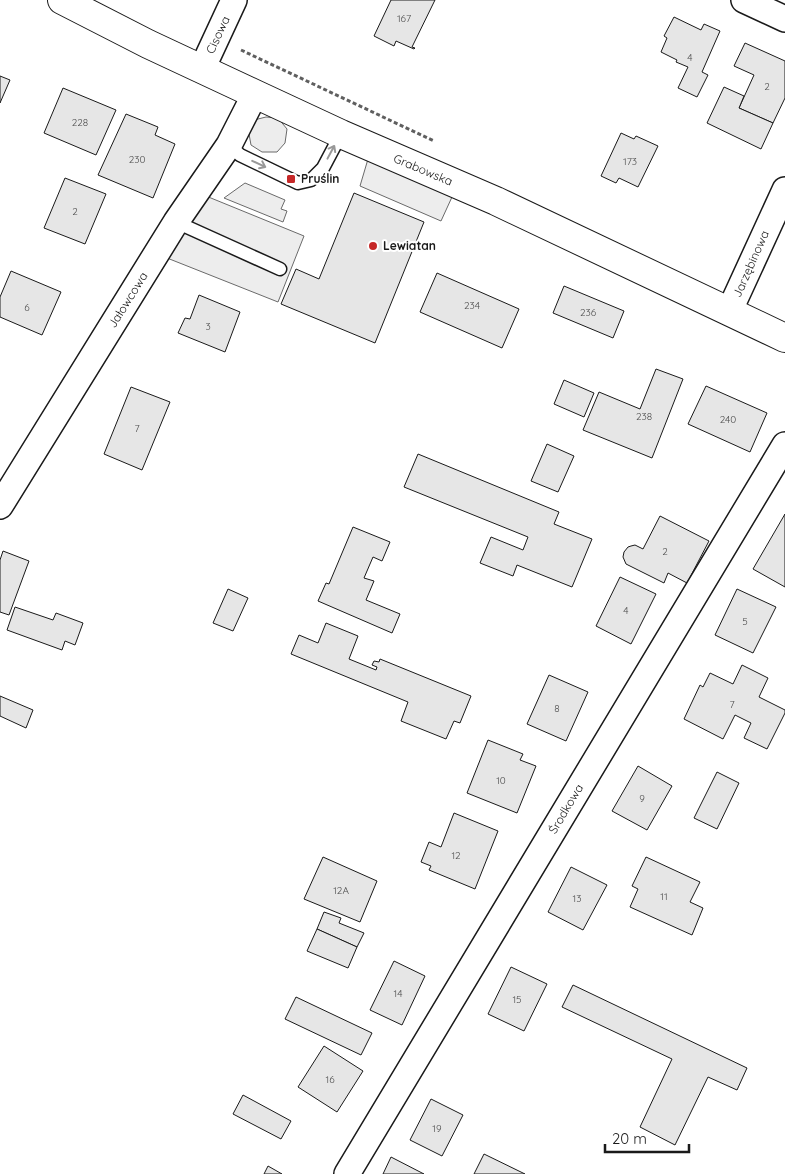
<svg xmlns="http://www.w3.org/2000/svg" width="785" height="1174" font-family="Quicksand,sans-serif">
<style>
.built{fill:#ededed;stroke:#6a6a6a}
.building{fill:#e6e6e6;stroke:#1a1a1a}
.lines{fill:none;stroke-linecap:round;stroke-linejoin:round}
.service-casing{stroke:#1a1a1a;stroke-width:15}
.minor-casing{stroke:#1a1a1a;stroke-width:28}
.tertiary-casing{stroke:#1a1a1a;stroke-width:30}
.path{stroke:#5f5f5f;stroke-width:3;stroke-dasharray:4 2.5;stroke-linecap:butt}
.service{stroke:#fff;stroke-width:12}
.minor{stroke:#fff;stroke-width:25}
.tertiary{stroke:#fff;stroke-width:28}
.oneway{stroke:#989898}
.poi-dot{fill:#c62828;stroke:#fff;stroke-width:2}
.labels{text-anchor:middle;stroke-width:4;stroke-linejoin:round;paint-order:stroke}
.number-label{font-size:10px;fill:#4d4d4d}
.street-label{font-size:12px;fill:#1a1a1a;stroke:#fff}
.poi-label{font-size:12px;font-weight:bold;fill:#1a1a1a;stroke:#fff;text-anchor:start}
</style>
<rect width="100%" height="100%" fill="#fff"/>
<!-- built -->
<g class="built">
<polygon points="266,117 278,118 287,129 285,143 277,152 262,152 251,145 249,134 254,120"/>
<polygon points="368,159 452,197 441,221 360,186"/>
<polygon points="245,183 285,200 281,209 287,211 283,222 224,198"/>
<polygon points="206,196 304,236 278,302 167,258"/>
</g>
<!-- building -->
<g class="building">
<polygon points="391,0 435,0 412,47 415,48 414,49 396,41 394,46 374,36"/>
<polygon points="674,17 701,30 704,24 720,31 702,72 708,75 697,97 678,88 688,67 676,62 677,60 661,52 667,38 664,36"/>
<polygon points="745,43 785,61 785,98 773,123 739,108 754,75 734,66"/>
<polygon points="0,76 10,80 0,103"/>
<polygon points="724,87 744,96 739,108 773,123 761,149 707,123"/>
<polygon points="63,88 116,110 96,155 44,133"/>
<polygon points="126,114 158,127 155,135 175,144 153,198 98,175"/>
<polygon points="621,133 634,139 636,136 658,146 638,187 619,178 616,183 601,176"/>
<polygon points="65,178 106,194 85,244 44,228"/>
<polygon points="354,193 424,222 375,343 281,304 296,269 319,279"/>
<polygon points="11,271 61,292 42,335 0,317 0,297"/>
<polygon points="437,273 519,309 502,348 420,312"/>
<polygon points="564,286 624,311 613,338 553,313"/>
<polygon points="199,295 240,312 225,352 178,333 185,318 190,319"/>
<polygon points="656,369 683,379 652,458 583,430 599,392 640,409"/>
<polygon points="564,380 594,393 584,417 554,404"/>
<polygon points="706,386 767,413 750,452 688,424"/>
<polygon points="131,387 170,402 142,470 104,454"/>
<polygon points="547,444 574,456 558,492 531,481"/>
<polygon points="418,454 559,512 554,524 592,539 572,587 517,565 513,576 480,563 491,537 523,550 528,537 404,487"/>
<polygon points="785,514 785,587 753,569"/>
<polygon points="660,516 709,541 687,583 668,573 664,583 626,564 623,557 624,552 628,547 631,546 635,545 643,549"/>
<polygon points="353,527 390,542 382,561 373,557 364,578 374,581 366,600 400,614 392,633 318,601 326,583 329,584"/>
<polygon points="3,551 29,561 9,615 0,612 0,560"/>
<polygon points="620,577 656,594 631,644 596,626"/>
<polygon points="228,589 248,598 233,631 213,623"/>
<polygon points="737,589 776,607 753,653 715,635"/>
<polygon points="15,607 53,620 56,613 83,623 75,645 65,641 62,650 7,630"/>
<polygon points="326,623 358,636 349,659 376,670 377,667 372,665 374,661 379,662 380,659 471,696 460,723 454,721 446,739 401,721 408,702 291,654 299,635 318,643"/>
<polygon points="742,665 768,678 759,697 785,710 785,713 767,749 744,738 751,723 735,715 723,739 684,719 700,685 703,687 710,673 733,684"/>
<polygon points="549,675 588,692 566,741 527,724"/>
<polygon points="0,696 33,710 26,728 0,716"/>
<polygon points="488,740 523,754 520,760 536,766 517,813 467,793"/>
<polygon points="638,766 672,786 647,830 612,811"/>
<polygon points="717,772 739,783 717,829 694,818"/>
<polygon points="454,813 498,831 475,889 429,870 431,866 421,862 429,842 441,847"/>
<polygon points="323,857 377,881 360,922 304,899"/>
<polygon points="646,857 700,882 690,902 703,908 692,935 630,907 638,889 632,886"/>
<polygon points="571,867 607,885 583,930 548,912"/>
<polygon points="324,912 341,918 339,923 364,933 357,947 317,929"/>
<polygon points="317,929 357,947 348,968 307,951"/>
<polygon points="394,961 425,976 402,1025 370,1010"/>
<polygon points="511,967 547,984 524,1031 488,1014"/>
<polygon points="573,985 747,1068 737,1090 708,1077 675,1145 640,1127 672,1059 562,1007"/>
<polygon points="296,997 372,1033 361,1055 285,1019"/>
<polygon points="324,1046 363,1071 337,1112 298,1087"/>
<polygon points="243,1095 291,1121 281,1139 233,1114"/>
<polygon points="431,1099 463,1115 442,1156 410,1140"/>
<polygon points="484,1154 525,1174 474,1174"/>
<polygon points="391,1157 424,1174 383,1174"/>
<polygon points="268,1166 282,1174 264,1174"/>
</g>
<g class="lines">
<!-- service casing -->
<g class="service-casing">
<g id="service">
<polyline points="229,145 240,155 298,183 311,180 323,168 341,134"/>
<polyline points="176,222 280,269"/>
</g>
</g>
<!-- minor casing -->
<g class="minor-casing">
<g id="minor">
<polyline points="744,0 785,19"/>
<polyline points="202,69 234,0"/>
<polyline points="729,312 785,190"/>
<polyline points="0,506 176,222 229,145 255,94"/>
<polyline points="347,1174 785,445"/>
</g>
</g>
<!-- tertiary casing -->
<g class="tertiary-casing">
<polyline id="tertiary" points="62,0 148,44 255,94 341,134 496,201 785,338"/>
</g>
<!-- path -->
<polyline class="path" points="241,50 434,141"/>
<!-- service -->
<use href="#service" class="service"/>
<!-- minor -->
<use href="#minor" class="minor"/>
<!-- tertiary -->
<use href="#tertiary" class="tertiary"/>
</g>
<!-- one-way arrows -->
<defs><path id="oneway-shaft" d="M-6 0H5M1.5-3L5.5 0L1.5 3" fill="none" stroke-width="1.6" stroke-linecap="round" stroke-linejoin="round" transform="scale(1.25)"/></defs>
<g class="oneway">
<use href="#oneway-shaft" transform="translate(331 152) rotate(-62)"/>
<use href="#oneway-shaft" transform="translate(259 164) rotate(25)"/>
</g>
<!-- markers -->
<g class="poi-dot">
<rect x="286" y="174" width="10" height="10" rx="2.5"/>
<circle cx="373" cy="246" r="5"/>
</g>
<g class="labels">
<!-- number labels -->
<g class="number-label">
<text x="404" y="22">167</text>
<text x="690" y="61">4</text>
<text x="767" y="90">2</text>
<text x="80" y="126">228</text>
<text x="137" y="163">230</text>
<text x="630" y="165">173</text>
<text x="75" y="215">2</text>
<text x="472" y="309">234</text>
<text x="27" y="311">6</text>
<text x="588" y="316">236</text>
<text x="208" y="330">3</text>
<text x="644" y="420">238</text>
<text x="728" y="423">240</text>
<text x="137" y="432">7</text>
<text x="665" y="555">2</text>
<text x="626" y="614">4</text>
<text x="745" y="625">5</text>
<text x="732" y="708">7</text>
<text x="557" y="712">8</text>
<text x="501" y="784">10</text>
<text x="642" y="802">9</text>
<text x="456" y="859">12</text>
<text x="341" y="894">12A</text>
<text x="664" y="900">11</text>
<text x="577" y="902">13</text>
<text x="398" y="997">14</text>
<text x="517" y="1003">15</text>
<text x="330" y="1083">16</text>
<text x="437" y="1132">19</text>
</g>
<!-- street labels -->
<g class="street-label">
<text transform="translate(218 35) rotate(-65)" y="4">Cisowa</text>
<text transform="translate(423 170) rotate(23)" y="4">Grabowska</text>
<text transform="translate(751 264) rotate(-66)" y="4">Jarzębinowa</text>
<text transform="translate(128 300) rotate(-58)" y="4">Jałowcowa</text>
<text transform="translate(566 809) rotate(-59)" y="4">Środkowa</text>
</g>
<!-- poi labels -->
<g class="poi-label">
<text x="301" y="183">Pruślin</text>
<text x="383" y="250">Lewiatan</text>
</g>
</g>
<!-- scale -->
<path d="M605 1144v8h84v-8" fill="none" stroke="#1a1a1a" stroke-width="2.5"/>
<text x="612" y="1144" font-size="15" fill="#1a1a1a" stroke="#ffffff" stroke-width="4" paint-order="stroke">20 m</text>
</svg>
